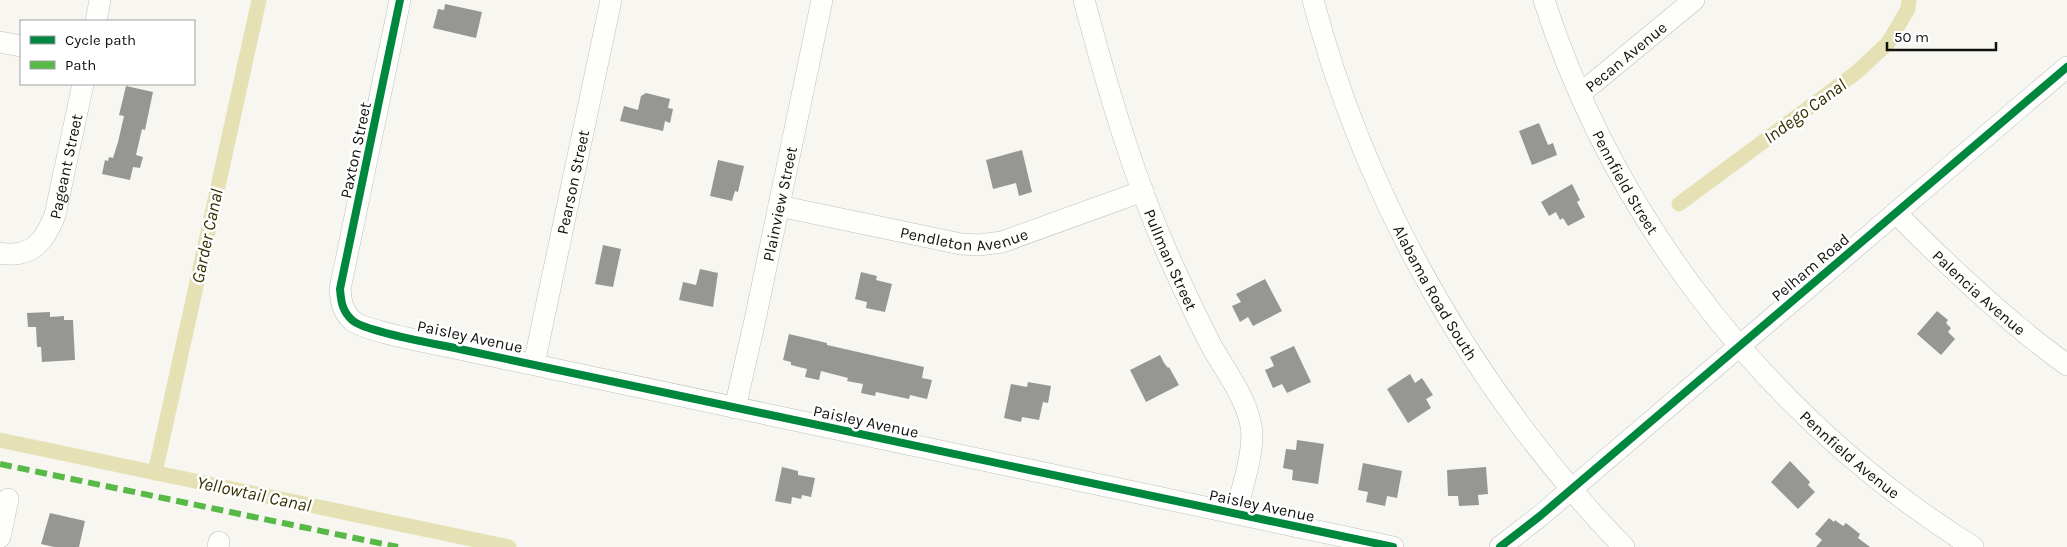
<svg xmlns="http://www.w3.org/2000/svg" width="2067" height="547" font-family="Karla,sans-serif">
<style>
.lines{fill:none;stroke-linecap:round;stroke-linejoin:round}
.canal{stroke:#e6e1b5;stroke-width:15}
.building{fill:#969695}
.minor-casing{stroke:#bfbebb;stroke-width:22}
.minor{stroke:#fefefd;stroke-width:21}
.quiet{stroke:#58b947;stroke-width:6;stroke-dasharray:12 6;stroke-linecap:butt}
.cycleway-casing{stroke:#fff;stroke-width:11}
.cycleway{stroke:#00873e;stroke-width:8}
.labels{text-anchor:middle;stroke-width:5;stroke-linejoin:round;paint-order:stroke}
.street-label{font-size:16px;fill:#11110e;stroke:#fff}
.water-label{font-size:18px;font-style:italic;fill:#353000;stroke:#fff}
</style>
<rect width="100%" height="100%" fill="#f7f6f1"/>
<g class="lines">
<!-- canal -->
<g class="canal">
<polyline points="1679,204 1857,72 1888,43 1908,9 1909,0"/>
<polyline points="0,440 509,547"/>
<polyline points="155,473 259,0"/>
</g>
</g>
<!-- building -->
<g class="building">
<polygon points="445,4 482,12 476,38 433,28 438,9 444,10"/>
<polygon points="126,86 153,92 145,130 142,129 136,155 143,157 140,168 133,167 130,180 102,174 105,160 108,161 109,157 113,158 118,142 124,116 119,115"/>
<polygon points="646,93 670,99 668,108 673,109 670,123 665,121 663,131 620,121 624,106 638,110 641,96"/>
<polygon points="1539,123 1548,145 1553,143 1557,155 1532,165 1519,131"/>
<polygon points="1022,150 1032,192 1019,196 1016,183 993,189 986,160"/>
<polygon points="718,160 744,166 738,192 735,191 732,201 710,196"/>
<polygon points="1572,184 1580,200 1577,202 1585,217 1568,226 1563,218 1560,220 1556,212 1549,216 1541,202"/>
<polygon points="603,245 621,249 613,287 595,284"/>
<polygon points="700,269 718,273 713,307 679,300 683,282 696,285"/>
<polygon points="861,272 877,276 876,280 892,284 885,312 866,308 867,302 855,299"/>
<polygon points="1265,279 1282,311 1253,326 1248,317 1240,322 1232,306 1241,302 1236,294"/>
<polygon points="1937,311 1948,320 1946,323 1951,328 1948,332 1955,339 1941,355 1917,334"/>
<polygon points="50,312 50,317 64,316 64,320 73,320 75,360 42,362 41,347 37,347 36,327 28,327 27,313"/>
<polygon points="789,334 827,343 827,345 924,367 922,378 932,380 927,399 910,395 909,399 876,392 875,396 861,393 863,384 847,381 848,378 821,371 819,380 805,377 807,369 791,365 791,362 783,360"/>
<polygon points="1294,346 1311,382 1287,393 1282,384 1273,388 1265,370 1274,366 1270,357"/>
<polygon points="1160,355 1164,363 1168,368 1169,367 1179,385 1146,402 1130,370"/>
<polygon points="1410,374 1415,383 1422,378 1433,395 1426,399 1431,408 1408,423 1387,389"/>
<polygon points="1028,382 1051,386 1048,403 1043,402 1039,420 1022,417 1021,422 1004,418 1011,384 1027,387"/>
<polygon points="1297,440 1324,444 1318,484 1292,480 1293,470 1283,468 1286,449 1296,450"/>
<polygon points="1790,461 1810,482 1808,485 1815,492 1798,509 1771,482"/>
<polygon points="1363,463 1402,471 1397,498 1387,496 1385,506 1366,502 1368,492 1358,490"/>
<polygon points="782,467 798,471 798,475 815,478 811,497 802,495 801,499 792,497 791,504 775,501"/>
<polygon points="1486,467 1488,494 1478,495 1479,505 1459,506 1458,496 1448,496 1447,470"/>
<polygon points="50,513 85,521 79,547 54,547 41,544"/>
<polygon points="1829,518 1834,522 1835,520 1843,526 1846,523 1860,534 1858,538 1870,547 1816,547 1822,540 1815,534"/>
</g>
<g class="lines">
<!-- minor casing -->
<g class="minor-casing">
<g id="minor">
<path d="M400,0l-60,289c1,12 2,22 12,31 12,12 91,25 112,30l929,197"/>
<path id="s1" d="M1084,0c23,86 48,173 84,255 14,30 28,62 44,92 13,23 32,48 38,74 7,26 -8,65 -14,92"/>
<path id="s2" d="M1313,0c41,155 113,298 208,426 32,42 66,84 103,121"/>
<path id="s3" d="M1544,0c73,226 229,421 429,547"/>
<polyline points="96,21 100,0"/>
<polyline points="0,42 21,46"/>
<path id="s4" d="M1580,94l114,-94"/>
<path id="s5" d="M779,206l182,38 18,1 23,-3 141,-51"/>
<path id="s6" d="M1896,213c54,55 109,107 171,152"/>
<path id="s7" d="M0,253c31,6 45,-12 55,-38l28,-131"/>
<path id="s8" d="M534,364l77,-364"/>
<path id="s9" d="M735,408l20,-88 67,-320"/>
<polyline points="0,537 8,499"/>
<polyline points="218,547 219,542"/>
<polyline points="1500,547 1540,516 2067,67"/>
</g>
</g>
<!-- minor -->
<use href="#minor" class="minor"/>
<!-- quiet -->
<polyline class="quiet" points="0,464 398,547"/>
<!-- cycleway casing -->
<g class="cycleway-casing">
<g id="cycleway">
<path d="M400,0l-60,289c1,12 2,22 12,31 12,12 91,25 112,30l929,197"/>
<polyline points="1500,547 1540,516 2067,67"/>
</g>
</g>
<!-- cycleway -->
<use href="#cycleway" class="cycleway"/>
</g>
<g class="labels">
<!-- street labels -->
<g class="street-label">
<text dy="6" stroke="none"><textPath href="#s4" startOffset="59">Pecan Avenue</textPath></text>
<text transform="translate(355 150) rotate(-78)" y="6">Paxton Street</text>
<text dy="6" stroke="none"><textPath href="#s7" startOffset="124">Pageant Street</textPath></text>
<text dy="6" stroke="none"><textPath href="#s3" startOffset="200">Pennfield Street</textPath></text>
<text dy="6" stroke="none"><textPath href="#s8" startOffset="186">Pearson Street</textPath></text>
<text dy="6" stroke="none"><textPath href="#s9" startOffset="209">Plainview Street</textPath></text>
<text dy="6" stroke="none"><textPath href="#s5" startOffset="189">Pendleton Avenue</textPath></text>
<text dy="6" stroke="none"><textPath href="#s1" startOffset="274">Pullman Street</textPath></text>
<text transform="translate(1810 267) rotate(-40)" y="6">Pelham Road</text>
<text dy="6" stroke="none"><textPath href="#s2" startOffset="318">Alabama Road South</textPath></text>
<text dy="6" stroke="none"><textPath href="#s6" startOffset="115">Palencia Avenue</textPath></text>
<text transform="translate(470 336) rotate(12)" y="6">Paisley Avenue</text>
<text transform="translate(866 421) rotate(12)" y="6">Paisley Avenue</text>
<text dy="6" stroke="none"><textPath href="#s3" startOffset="555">Pennfield Avenue</textPath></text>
<text transform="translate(1262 505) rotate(12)" y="6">Paisley Avenue</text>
</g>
<!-- water labels -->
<g class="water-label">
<text transform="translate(1805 111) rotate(-36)" y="6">Indego Canal</text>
<text transform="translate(207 236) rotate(-78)" y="6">Garder Canal</text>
<text transform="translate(254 494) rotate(12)" y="6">Yellowtail Canal</text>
</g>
</g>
<!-- legend -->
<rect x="20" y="20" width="175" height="65" fill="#ffffff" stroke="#a0a09f"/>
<rect x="30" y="36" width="25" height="8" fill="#00873e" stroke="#a0a09f"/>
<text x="65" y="45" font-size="15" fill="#11110e">Cycle path</text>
<rect x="30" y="61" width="25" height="8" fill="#58b947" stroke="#a0a09f"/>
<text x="65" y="70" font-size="15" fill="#11110e">Path</text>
<!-- scale -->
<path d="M1887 42v8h109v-8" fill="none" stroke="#11110e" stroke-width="2.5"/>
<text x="1894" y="42" font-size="15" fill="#11110e" stroke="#ffffff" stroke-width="4" paint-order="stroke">50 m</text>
</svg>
